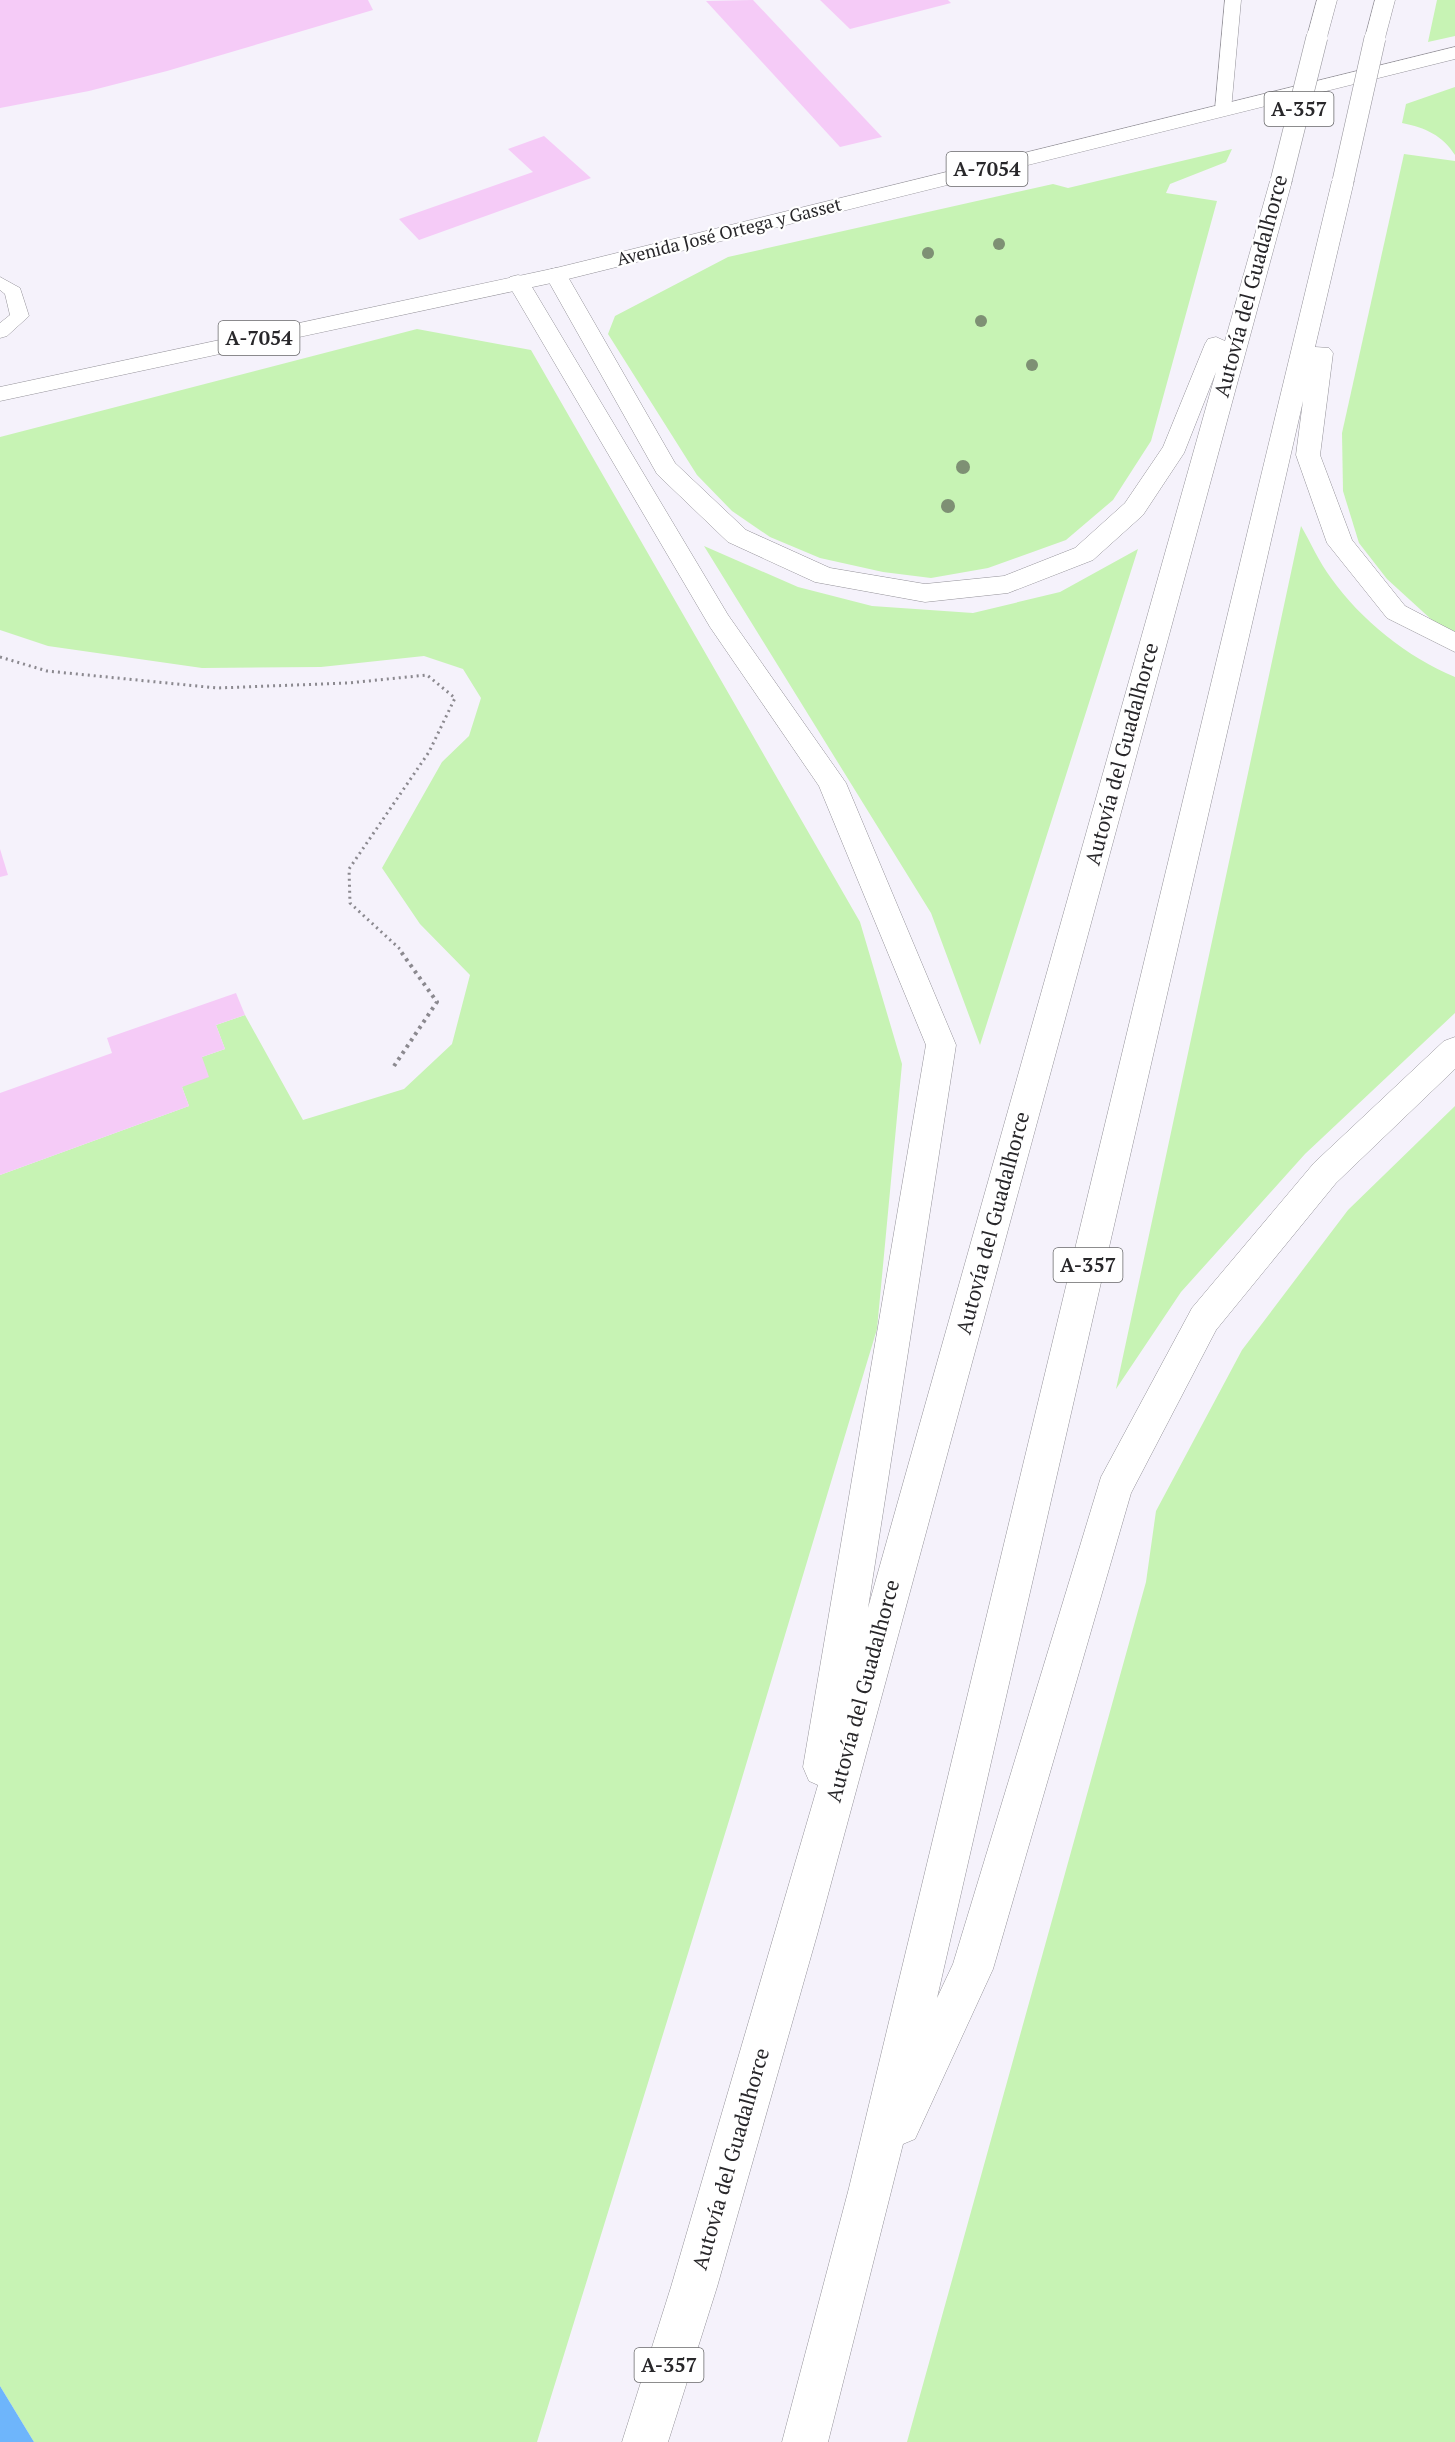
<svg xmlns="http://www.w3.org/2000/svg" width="1455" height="2442" font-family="'PT Serif',serif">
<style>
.green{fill:#c7f3b4}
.water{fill:#6eb5fb}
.building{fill:#f5cbf7}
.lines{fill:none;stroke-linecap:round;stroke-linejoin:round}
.service-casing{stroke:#949299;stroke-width:1}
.primary-casing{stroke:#949299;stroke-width:1}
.motorway-casing{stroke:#949299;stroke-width:1}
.path-far1{stroke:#8b898f;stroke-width:3;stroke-dasharray:2 4;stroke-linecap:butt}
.path{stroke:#8b898f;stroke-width:4;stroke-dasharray:3 4.5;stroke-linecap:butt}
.service{fill:#fff;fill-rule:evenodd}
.primary{fill:#fff;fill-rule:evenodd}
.motorway{fill:#fff;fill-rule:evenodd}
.motorway-bridge-casing{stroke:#949299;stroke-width:22;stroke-linecap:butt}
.motorway-bridge{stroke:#fff;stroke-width:21}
.tree{fill:#7e9074}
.labels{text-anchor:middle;stroke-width:4.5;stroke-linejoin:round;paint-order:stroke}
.far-street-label{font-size:18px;fill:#28272a;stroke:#fff}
.shield{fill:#fff;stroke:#68686a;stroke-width:1.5}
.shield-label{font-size:20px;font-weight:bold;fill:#28272a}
.street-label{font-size:21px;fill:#28272a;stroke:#fff}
</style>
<rect width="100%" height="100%" fill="#f5f2fb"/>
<!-- green -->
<g class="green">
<polygon points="1437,0 1455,0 1455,36 1428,42"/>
<path d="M1455,87v68c-13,-20 -29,-27 -53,-32l4,-19z"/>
<polygon points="1232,149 1226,162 1170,184 1166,193 1217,201 1151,441 1113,500 1066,540 988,568 931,578 883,572 820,558 770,537 732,511 697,475 608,334 615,316 728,257 1053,184 1068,188"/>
<polygon points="1404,154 1455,161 1455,632 1433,621 1387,579 1359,543 1343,491 1342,433"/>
<polygon points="417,329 531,350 860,922 902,1064 877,1329 736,1798 537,2442 34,2442 0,2386 0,1175 189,1106 182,1087 202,1057 225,1049 216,1025 245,1015 303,1120 404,1089 452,1044 470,975 420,924 382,868 442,762 469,736 481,698 463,669 424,656 321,667 202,668 48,646 0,630 0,437"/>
<path d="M1301,526c10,17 18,36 30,52 30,42 76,79 124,99v336l-150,141 -124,138 -65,97z"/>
<polygon points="704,546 798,587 872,606 973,613 1060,592 1138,549 980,1045 931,913"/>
<polygon points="1455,1106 1455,2442 907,2442 1146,1582 1156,1511 1242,1350 1348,1210"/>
</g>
<!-- water -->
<polygon class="water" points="0,2386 34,2442 0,2442"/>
<!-- building -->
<g class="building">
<polygon points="0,0 368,0 373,10 167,71 89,91 0,108"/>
<polygon points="753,0 882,137 840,147 706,1"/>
<polygon points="820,0 948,0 951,3 850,29"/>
<polygon points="544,136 591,178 419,240 399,219 533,172 508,149"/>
<polygon points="0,849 8,875 0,877"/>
<polygon points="236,993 245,1015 216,1025 225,1049 202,1057 209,1077 182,1087 189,1106 0,1175 0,1093 112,1053 107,1038"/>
</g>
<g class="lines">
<!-- service casing -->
<g class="service-casing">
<g id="service">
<polygon points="1225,0 1241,0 1231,110 1223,115 1215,110"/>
<polygon points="0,277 20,288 29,316 7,336 0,338 0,323 10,315 5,294 0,290"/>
</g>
</g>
<!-- primary casing -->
<g class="primary-casing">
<polygon id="primary" points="1455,47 1455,59 556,282 0,401 0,387 556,268"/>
</g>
<!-- motorway casing -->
<g class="motorway-casing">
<g id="motorway">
<polygon points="1317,0 1337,0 1327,37 1324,41 1310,41 1307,37"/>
<polygon points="1375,0 1395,0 1385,38 1382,42 1368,42 1365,38"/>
<polygon points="1281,175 1288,177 1292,181 817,1935 717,2287 668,2442 622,2442 671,2287 818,1785 809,1781 803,1767 926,1045 819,786 710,627 507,282 510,277 518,275 526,277 529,282 728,615 846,783 956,1045 868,1608 1216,372 1184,453 1143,515 1093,560 1008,593 925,602 815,582 728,542 657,474 545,275 548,270 556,268 564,270 675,463 746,530 830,568 925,584 1004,576 1075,548 1125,503 1163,447 1205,344 1208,339 1216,337 1225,341 1270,181 1274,177"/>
<polygon points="1343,175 1350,177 1354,181 1315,347 1329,348 1333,353 1320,455 1352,540 1405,606 1455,632 1455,652 1387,618 1327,543 1296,455 1303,401 937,1998 953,1964 1101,1477 1192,1308 1314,1163 1444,1041 1455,1037 1455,1069 1336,1183 1216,1330 1131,1493 993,1969 915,2139 903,2144 828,2442 782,2442 849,2188 1332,181 1336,177"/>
</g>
</g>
<!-- path-far1 -->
<polyline class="path-far1" points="0,657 47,671 217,688 348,683 427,675 455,698 429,752 349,869 350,903 401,950"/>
<!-- path -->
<polyline class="path" points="394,1066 437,1002 399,949"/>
<!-- service -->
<use href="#service" class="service"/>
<!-- primary -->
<use href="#primary" class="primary"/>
<!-- motorway -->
<use href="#motorway" class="motorway"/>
<!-- motorway-bridge casing -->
<g class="motorway-bridge-casing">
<g id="motorway-bridge">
<polyline points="1281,181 1317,37"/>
<polyline points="1343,181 1375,38"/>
</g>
</g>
<!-- motorway-bridge -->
<use href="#motorway-bridge" class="motorway-bridge"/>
</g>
<!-- trees -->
<g class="tree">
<circle cx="999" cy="244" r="6"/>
<circle cx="928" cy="253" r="6"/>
<circle cx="981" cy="321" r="6"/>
<circle cx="1032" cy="365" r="6"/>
<circle cx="963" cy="467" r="7"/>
<circle cx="948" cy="506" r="7"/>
</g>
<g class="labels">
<!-- far-street labels -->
<g class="far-street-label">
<text transform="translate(729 232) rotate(-14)" y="6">Avenida José Ortega y Gasset</text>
</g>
<!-- shield labels -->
<g class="shield">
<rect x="1264.5" y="92" width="69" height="34" rx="4.5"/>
<rect x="946.5" y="152" width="81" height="34" rx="4.5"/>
<rect x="218.5" y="321" width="81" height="34" rx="4.5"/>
<rect x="1053.5" y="1248" width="69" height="34" rx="4.5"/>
<rect x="634.5" y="2348" width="69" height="34" rx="4.5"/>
</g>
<g class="shield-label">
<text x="1299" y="116">A-357</text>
<text x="987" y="176">A-7054</text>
<text x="259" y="345">A-7054</text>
<text x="1088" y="1272">A-357</text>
<text x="669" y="2372">A-357</text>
</g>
<!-- street labels -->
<g class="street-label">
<text transform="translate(1251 286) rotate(-75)" y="7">Autovía del Guadalhorce</text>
<text transform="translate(1122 754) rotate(-75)" y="7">Autovía del Guadalhorce</text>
<text transform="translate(993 1223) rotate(-75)" y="7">Autovía del Guadalhorce</text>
<text transform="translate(863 1691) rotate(-75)" y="7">Autovía del Guadalhorce</text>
<text transform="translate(731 2159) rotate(-74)" y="7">Autovía del Guadalhorce</text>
</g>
</g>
</svg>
